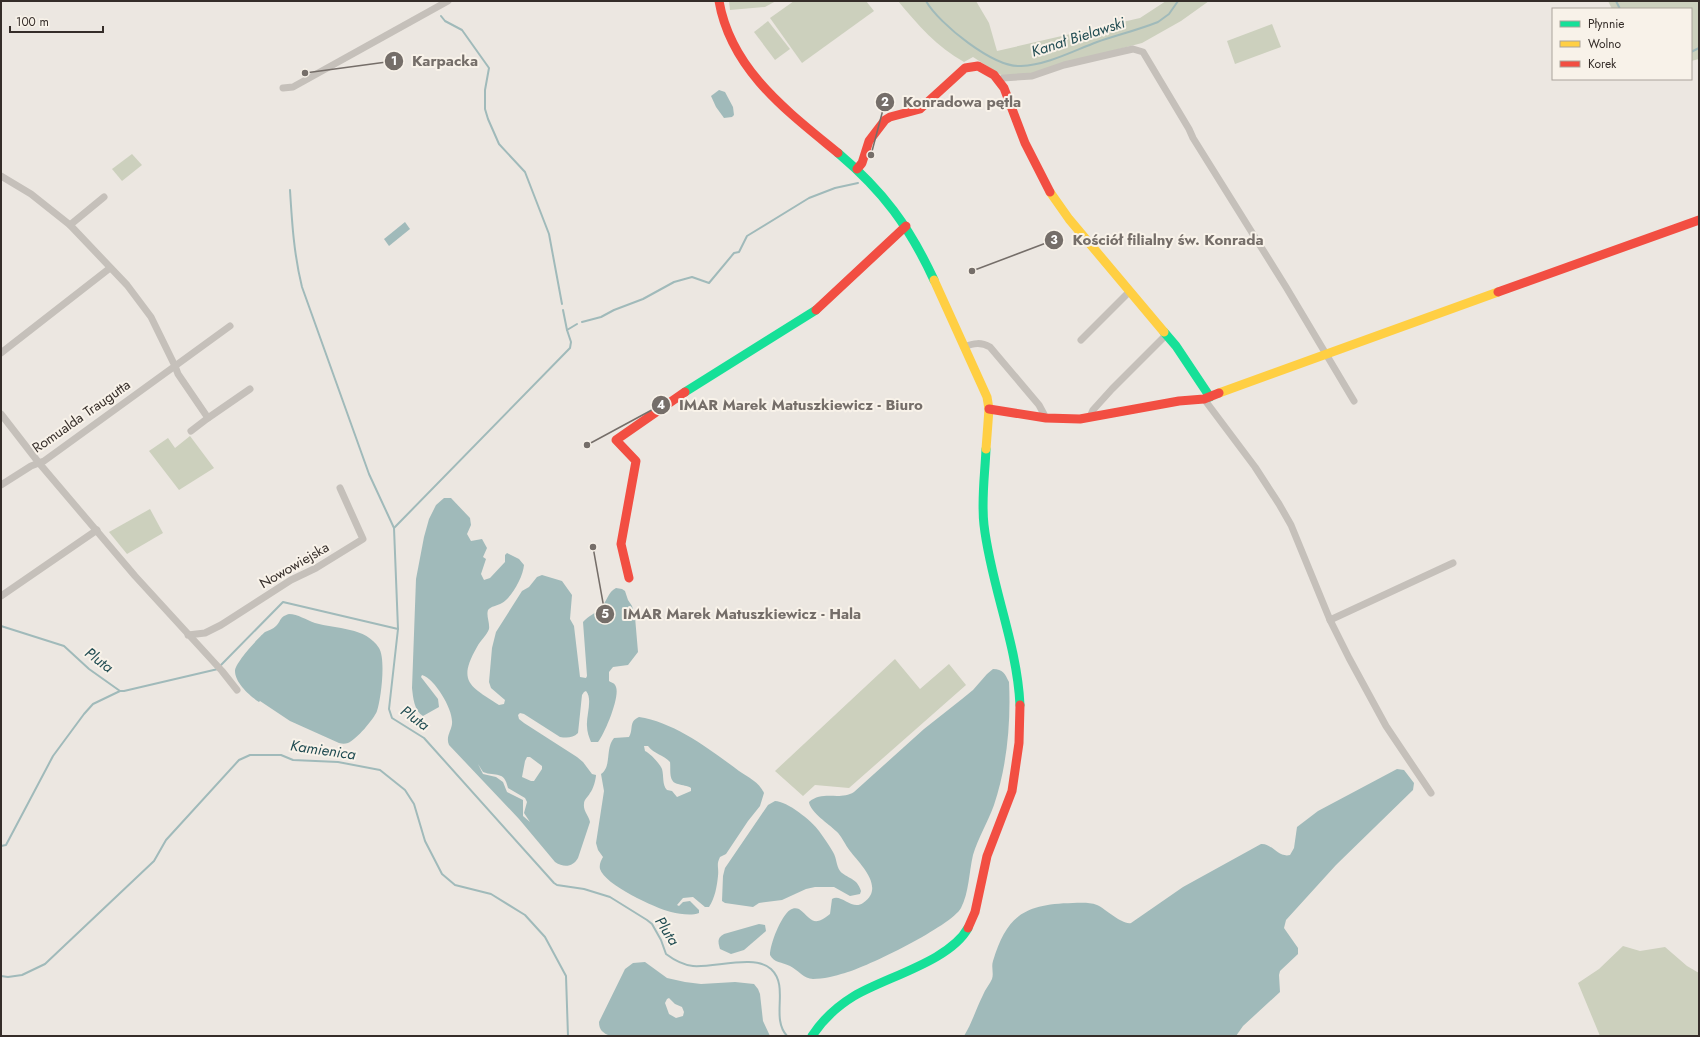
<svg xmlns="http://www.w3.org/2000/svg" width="1700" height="1037" font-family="Jost,sans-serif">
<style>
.green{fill:#ccd0bd}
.water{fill:#a0baba;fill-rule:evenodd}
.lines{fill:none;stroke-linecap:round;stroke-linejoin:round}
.stream{stroke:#a0baba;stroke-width:2}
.street{stroke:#c5c0ba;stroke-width:7}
.fast{stroke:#16e098;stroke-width:9}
.slow{stroke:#ffcf43;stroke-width:9}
.jam{stroke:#f24e42;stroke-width:9}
.labels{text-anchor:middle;stroke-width:4;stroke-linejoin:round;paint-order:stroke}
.street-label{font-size:14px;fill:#352d29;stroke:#f8f2e9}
.water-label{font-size:15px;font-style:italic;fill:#224d53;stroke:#f8f2e9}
.leader{fill:none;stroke:#756e69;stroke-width:1.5}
.callout-dot{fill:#756e69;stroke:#f8f2e9;stroke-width:1.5}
.mark-label{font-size:12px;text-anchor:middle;font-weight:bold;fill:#fff}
.callout-label{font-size:15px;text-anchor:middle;font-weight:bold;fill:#756e69;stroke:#f8f2e9;stroke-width:4;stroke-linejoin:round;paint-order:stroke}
</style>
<rect width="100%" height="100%" fill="#ece7e1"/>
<!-- green -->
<g class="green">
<polygon points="729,1 776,1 765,7 730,10"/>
<polygon points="794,1 866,1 874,11 802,63 770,18"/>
<path d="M898,1h78l13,22 8,28 143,-33 26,-17h43l-28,20 -39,22 -84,22 -26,9 -31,1 -28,-18 -9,5c-27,-15 -46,-37 -66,-61z"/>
<polygon points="1608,1 1699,1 1699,59 1691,61 1691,9 1612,9"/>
<polygon points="768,21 790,49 775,60 754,32"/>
<polygon points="1272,24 1281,47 1235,64 1227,41"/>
<polygon points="132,154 142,165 122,181 112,169"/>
<polygon points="190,436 214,468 179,490 149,451 168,438 175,448"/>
<polygon points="150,509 163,533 127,554 109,532"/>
<polygon points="895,659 920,689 949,664 966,685 849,788 815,785 803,796 775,771"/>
<polygon points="1623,946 1640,951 1665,947 1687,966 1699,973 1699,1036 1600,1036 1578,983 1599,969"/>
</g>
<!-- water -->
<g class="water">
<polygon points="719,90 725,92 733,107 734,115 732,117 724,118 716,107 711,96"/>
<polygon points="405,222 410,229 389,246 384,239"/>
<path d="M444,498h7l19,20 1,7 -4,9 4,7 11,-2 5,9 -4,9 3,2 -5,15 3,6 6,-2 15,-16v-7l2,-2 12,6 5,6c-1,12 -12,32 -22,38 -5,3 -11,3 -14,7 -2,6 2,13 1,19 -2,6 -9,12 -12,18 -20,35 -7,39 22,58l5,-1 1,-4 -14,-12 -2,-6 3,-34 4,-16 26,-41 7,-4 8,-10 5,-2 20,6 10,14 -2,24 4,7 6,51 6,1 1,-2 -4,-54c5,-6 13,-9 18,-14 6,-7 7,-16 15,-20l6,1 3,2 3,9 4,6 3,11 3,35 -10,13 -15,2 -4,5v9c3,2 6,2 7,6 4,10 -11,46 -18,55h-7c-2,-5 -4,-10 -4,-16 -1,-10 6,-27 -1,-35l-2,1 -2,3 -4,38c-5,5 -11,5 -18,4l-36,-23 -4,-1 -2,2 1,4 5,4 53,34 6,5 9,12 4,1c0,4 -3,15 -6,18 -2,4 -6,6 -6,11 -1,7 5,12 6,18l-12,36c-5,9 -14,10 -23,4l-36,-43 -70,-74c-4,-9 4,-16 3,-24 0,-13 -17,-42 -30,-46l-1,2 17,22 1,8 -16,9c-9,-5 -10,-19 -11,-28l4,-109 8,-42 5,-18 7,-14zM527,757h3l12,9v3l-8,12h-3l-9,-4 3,-16zM478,764l5,8c13,5 21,-2 25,16l17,10 2,4 -3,11 6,9 -7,-6v-16l-16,-8 -4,-10 -7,-5 -13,-3z"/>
<path d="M289,614c9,0 17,6 26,9 21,6 51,4 64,25 7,11 2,51 -2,63 -3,8 -21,29 -29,32 -3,1 -6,1 -9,0l-49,-22 -30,-20 -1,1c-9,-6 -24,-19 -24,-31 0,-8 23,-33 30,-39 4,-2 8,-3 11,-6 6,-6 3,-9 13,-12z"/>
<path d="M993,669c10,0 12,5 16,13 2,41 -2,84 -15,123 -6,17 -16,33 -21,50 -4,17 -4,38 -12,53 -10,18 -94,59 -116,65 -10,3 -22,6 -32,6 -9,0 -15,-9 -23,-13 -8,-4 -16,-3 -20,-11 0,-11 11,-39 20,-45 3,-2 6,-2 9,-1 13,10 14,19 31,5l2,-15c9,-6 20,12 31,4 23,-15 -3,-39 -13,-52 -5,-6 -8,-15 -14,-20 -7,-7 -26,-19 -27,-29 14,-12 31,-1 45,-10l70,-63 38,-30 11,-9 14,-16z"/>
<path d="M639,717c35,5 72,33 100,54 9,6 20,11 25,22l-4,13 -12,15 -22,33 -6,3c-4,8 -1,10 -2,19 -1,10 -3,22 -9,31h-4l-12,-10 -10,1 -6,7 2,1 4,-4 7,-1 9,9v3c-8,3 -19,1 -28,-1 -16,-4 -66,-27 -71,-43 -1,-5 1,-8 3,-12l-5,-7 -2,-7 8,-52 -3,-17c11,-7 4,-26 13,-36l15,-1c5,-8 -1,-15 10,-20zM644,746h4c6,8 16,9 22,16 1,8 -2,20 8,22 5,2 9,1 13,4v3l-14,6 -5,-6 -5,-1c-5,-5 -3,-14 -5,-21 -2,-5 -12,-16 -17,-18z"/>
<path d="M1397,769l7,1 10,13 -1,7 -77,75 -50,55 -2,8 14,20v6l-18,17 -1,4 1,17 -37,34 -7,10h-272c8,-13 12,-27 19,-41 2,-6 7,-11 9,-16 2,-6 -1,-12 1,-18 14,-46 32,-57 80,-58 7,0 16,-1 24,2 9,4 25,20 34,18l52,-36 78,-43c11,-1 17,14 29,11l4,-7 3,-21 21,-16z"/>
<path d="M775,801c12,0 37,20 44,30 5,7 10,14 14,21 4,7 3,13 7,19 7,8 17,6 21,20l-1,3 -10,2 -16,-9h-19l-9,2 -24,11 -23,3 -6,4 -28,-4 -3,-2 1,-25 2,-8 43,-63z"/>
<path d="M759,924l6,1 1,6 -22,19 -13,4 -11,-5c-2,-7 -3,-11 4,-15z"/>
<path d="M645,962l22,16 18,4 16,2 34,-2 19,2 4,5 2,5 3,27 7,15h-160c-7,-3 -11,-6 -11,-14l26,-53 8,-6zM669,998l6,6 7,3 2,5 -1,4 -7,2 -7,-4 -4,-11 2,-4z"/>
</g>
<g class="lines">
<!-- stream -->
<g class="stream">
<path d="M926,1c13,23 68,67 95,65 26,-1 52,-15 76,-24 20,-7 41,-12 61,-20l11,-8 9,-13"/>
<polyline points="1616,1 1620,9"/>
<polyline points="441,16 445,21 462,30 489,68 485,90 485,109 488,119 499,144 525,172 549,234 562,304"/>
<polyline points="1691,52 1699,48"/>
<path d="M290,190c2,33 4,65 12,97l67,187 25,54"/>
<polyline points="563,310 567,330"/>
<polyline points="582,322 601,317 614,310 643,299 674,282 692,277 709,283 734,253 739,252 747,236 809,198 835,188 858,183"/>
<polyline points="1,626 64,646 89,669 120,691 124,691 218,669"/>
<polyline points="398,629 394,528 570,348 571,342 567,330 577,324"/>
<path d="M221,665l62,-63 115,27 -9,80 3,9 32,20 130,145 3,2 27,4 26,8 37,23 5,4 9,16 5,14c8,6 17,11 27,12 21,2 62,-12 78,3 19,18 -1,48 16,67"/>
<polyline points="1,846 6,845 53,756 84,714 93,704 120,691"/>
<polyline points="1,976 8,977 22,975 45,964 154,861 166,840 239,760 250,755 281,755 293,760 338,762 380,770 405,790 414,804 425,841 442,874 455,885 491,894 525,915 545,937 566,976 568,1036"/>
</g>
<!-- street -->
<g class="street">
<polyline points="999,81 1003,78 1032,76 1064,65 1124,51 1133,49 1143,52 1189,129 1193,138 1286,287 1354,401"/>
<polyline points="283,88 293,87 448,1"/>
<polyline points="1,176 31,194 70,225 127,285 151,317 175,366 44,461 31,466 1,485"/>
<polyline points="70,225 104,197"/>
<polyline points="230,326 175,366 178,374 208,418 250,389"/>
<polyline points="1081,340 1130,291"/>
<path d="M964,347c10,-4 17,-5 26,0l49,58 7,13"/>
<polyline points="1,353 110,268"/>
<polyline points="1204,399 1255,467 1279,504 1291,525 1330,620 1349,658 1386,726 1431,793"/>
<polyline points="1,414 39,463 135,576 222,671 237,690"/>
<polyline points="1090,417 1093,410 1112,389 1167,334"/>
<polyline points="191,431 208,418"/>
<polyline points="1,596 97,530"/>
<polyline points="1330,620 1453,563"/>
<polyline points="188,635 205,633 221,625 291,580 316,568 363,539 340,488"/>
</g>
<!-- fast -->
<g class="fast">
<path d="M838,153c45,38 71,73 96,127"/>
<polyline points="1164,332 1176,346 1210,397"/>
<polyline points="685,392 816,310"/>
<path d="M986,449c-1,25 -5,51 -2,76 7,61 33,118 36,180"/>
<path d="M812,1036c11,-17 24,-29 42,-40 32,-19 96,-35 114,-68"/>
</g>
<!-- slow -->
<g class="slow">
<polyline points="1050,192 1069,219 1164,332"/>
<polyline points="934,280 987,397 989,409 986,449"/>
<polyline points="1219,393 1498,292"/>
</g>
<!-- jam -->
<g class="jam">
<path d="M719,1c12,69 68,110 119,152"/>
<polyline points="857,169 862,163 869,141 885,120 890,117 920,109 965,68 978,66 994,75 1004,88 1025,143 1050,192"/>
<polyline points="1498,292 1699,220"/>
<polyline points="816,310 906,226"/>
<polyline points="989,409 1046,418 1080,419 1179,401 1204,399 1219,393"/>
<polyline points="629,578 621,544 636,461 616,440 685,392"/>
<polyline points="968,928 975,912 987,856 1012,791 1019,743 1020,705"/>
</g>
</g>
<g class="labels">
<!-- street labels -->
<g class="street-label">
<text transform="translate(81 416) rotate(-35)" y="5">Romualda Traugutta</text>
<text transform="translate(294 565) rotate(-30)" y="5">Nowowiejska</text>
</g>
<!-- water labels -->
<g class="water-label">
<text transform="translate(1078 37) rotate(-18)" y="5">Kanał Bielawski</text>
<text transform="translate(99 660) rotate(37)" y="5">Pluta</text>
<text transform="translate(415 718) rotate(36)" y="5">Pluta</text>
<text transform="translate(323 750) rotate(8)" y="5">Kamienica</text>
<text transform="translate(667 931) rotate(57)" y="5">Pluta</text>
</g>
</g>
<!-- callouts -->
<path class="leader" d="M305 73L394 61M871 155L885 102M972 271L1054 240M587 445L661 405M593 547L605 614"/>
<g class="callout-dot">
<circle cx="305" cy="73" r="4"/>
<circle cx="871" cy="155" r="4"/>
<circle cx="972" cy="271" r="4"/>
<circle cx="587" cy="445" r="4"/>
<circle cx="593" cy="547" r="4"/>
<circle cx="394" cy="61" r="10"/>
<circle cx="885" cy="102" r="10"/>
<circle cx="1054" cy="240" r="10"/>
<circle cx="661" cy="405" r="10"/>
<circle cx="605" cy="614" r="10"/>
</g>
<g class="mark-label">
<text x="394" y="65">1</text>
<text x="885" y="106">2</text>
<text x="1054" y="244">3</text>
<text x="661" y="409">4</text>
<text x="605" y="618">5</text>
</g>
<g class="callout-label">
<text x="445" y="66">Karpacka</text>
<text x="962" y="107">Konradowa pętla</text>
<text x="1168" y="245">Kościół filialny św. Konrada</text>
<text x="801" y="410">IMAR Marek Matuszkiewicz - Biuro</text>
<text x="742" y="619">IMAR Marek Matuszkiewicz - Hala</text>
</g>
<!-- border -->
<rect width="1700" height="1037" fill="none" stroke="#352d29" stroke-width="4"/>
<!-- legend -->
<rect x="1552" y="8" width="140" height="72" fill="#f8f2e9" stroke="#aaa39c"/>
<rect x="1560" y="21" width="20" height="6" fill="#16e098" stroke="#aaa39c"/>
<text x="1588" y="28" font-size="12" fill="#352d29">Płynnie</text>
<rect x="1560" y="41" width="20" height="6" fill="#ffcf43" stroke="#aaa39c"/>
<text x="1588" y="48" font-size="12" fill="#352d29">Wolno</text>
<rect x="1560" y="61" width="20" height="6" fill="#f24e42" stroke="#aaa39c"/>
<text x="1588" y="68" font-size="12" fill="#352d29">Korek</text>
<!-- scale -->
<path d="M10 26v6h93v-6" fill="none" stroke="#352d29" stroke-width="2"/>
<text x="16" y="26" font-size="12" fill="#352d29" stroke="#f8f2e9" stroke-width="3" paint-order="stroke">100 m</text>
</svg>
